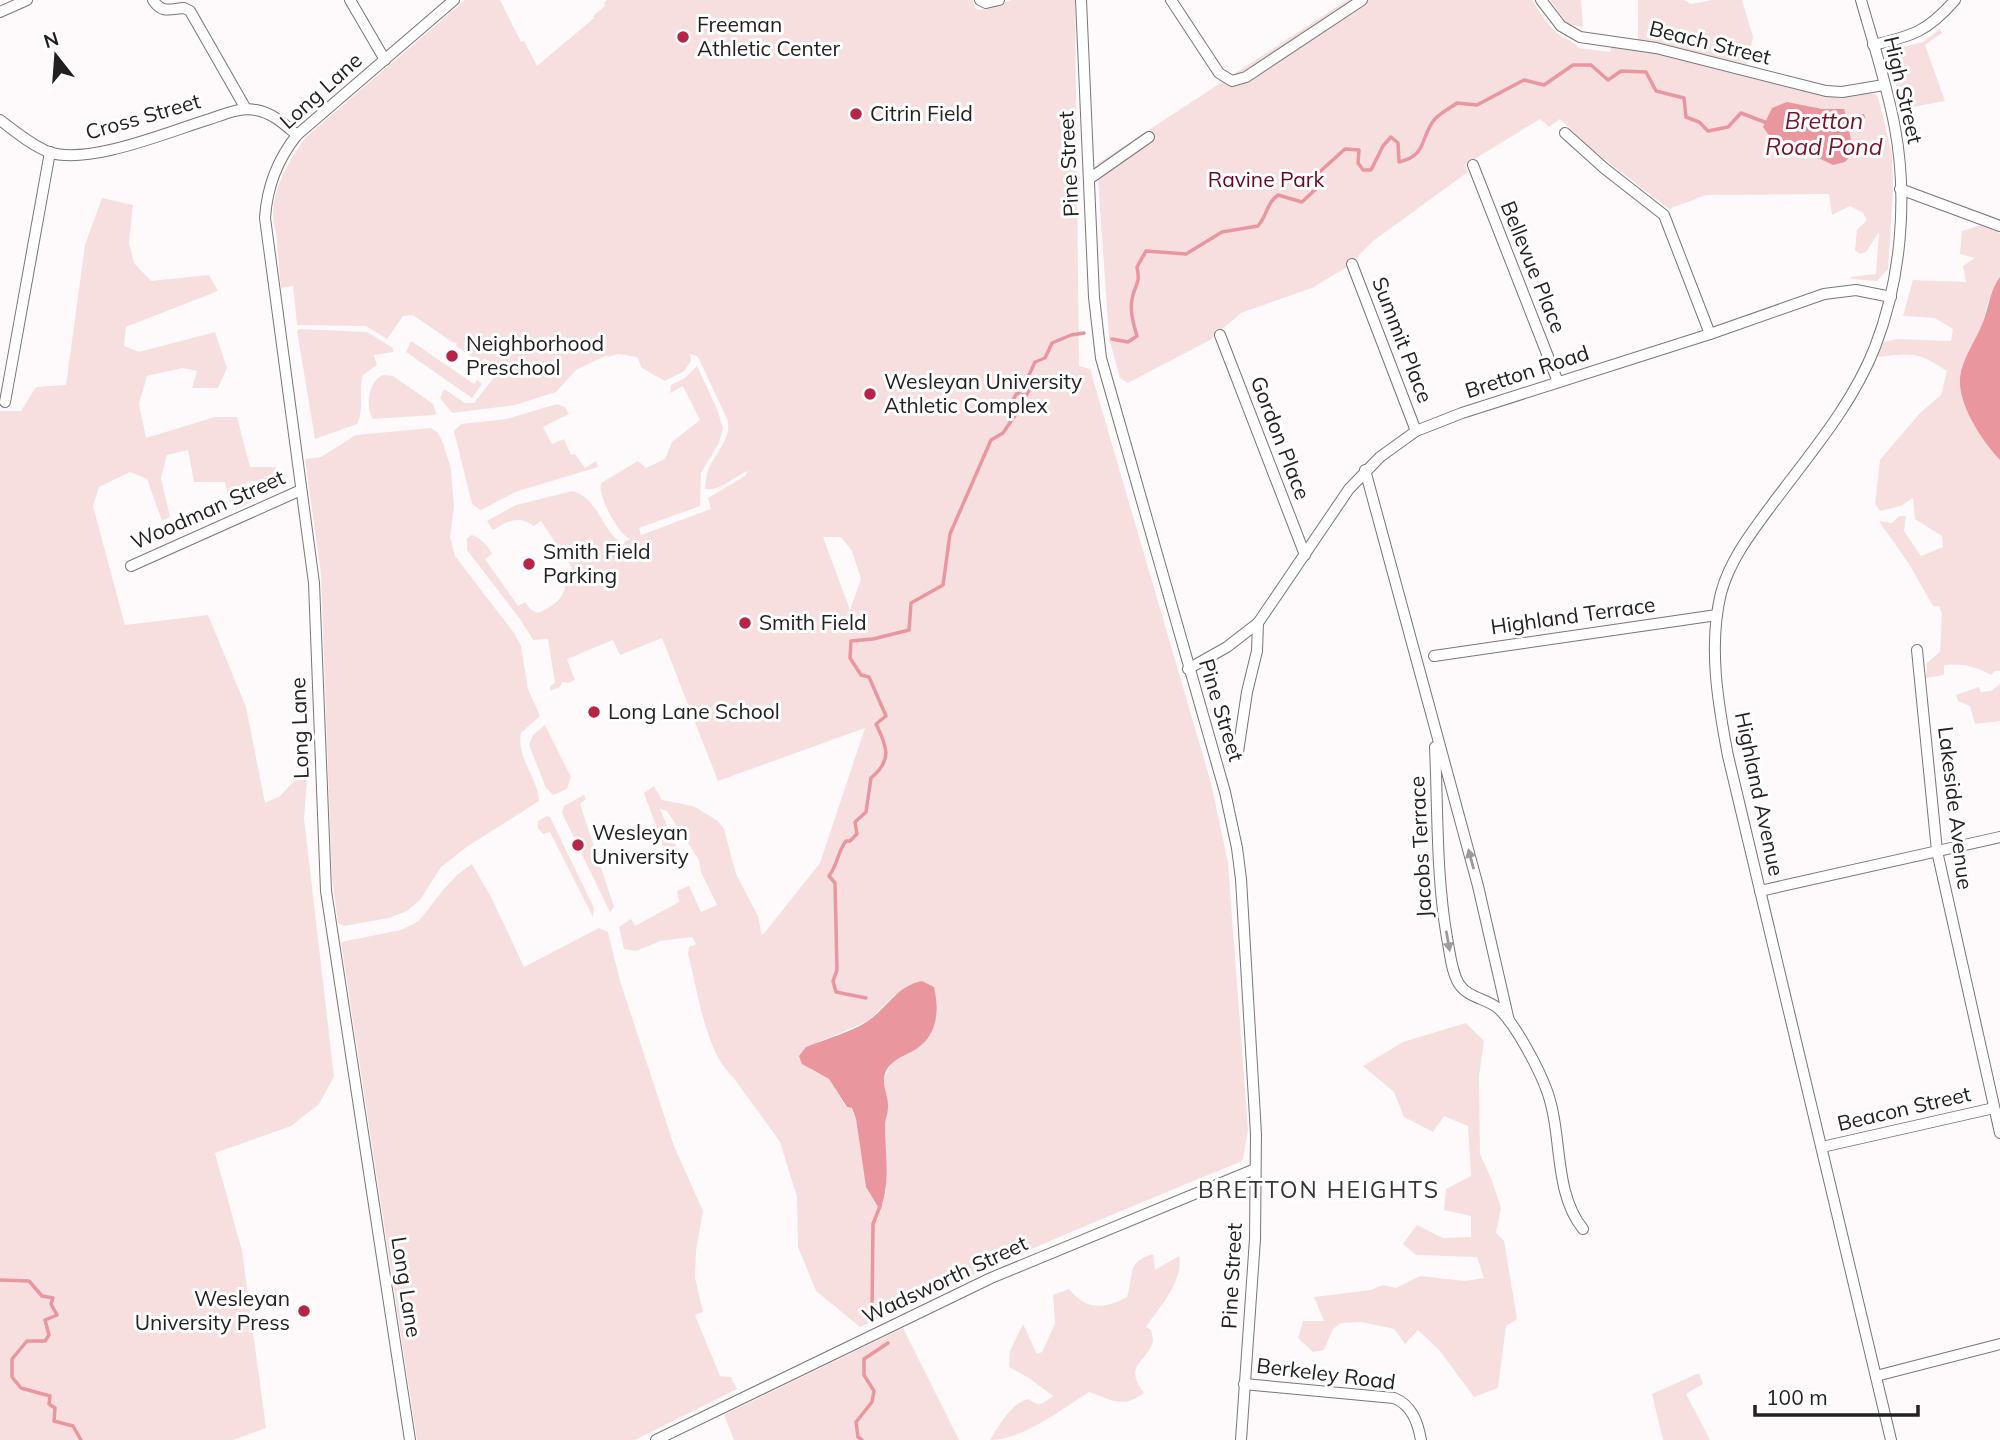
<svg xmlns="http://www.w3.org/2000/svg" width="2000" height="1440" font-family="Mulish,sans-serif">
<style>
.green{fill:#f7dfe0;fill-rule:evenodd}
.water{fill:#ea969e}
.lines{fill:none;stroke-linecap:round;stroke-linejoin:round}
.stream{stroke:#ea969e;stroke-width:3.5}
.minor-casing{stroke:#7a7676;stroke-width:12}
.minor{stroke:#fff;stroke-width:10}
.oneway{fill:#9c9b9b}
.poi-dot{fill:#b62447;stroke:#fff;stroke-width:2.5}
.labels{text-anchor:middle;stroke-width:6;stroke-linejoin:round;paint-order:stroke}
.poi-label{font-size:21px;fill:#222020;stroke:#fff;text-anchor:start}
.street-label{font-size:21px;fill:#222020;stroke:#fff}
.park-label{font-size:21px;fill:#6c0423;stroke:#fff}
.water-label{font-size:23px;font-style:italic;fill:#76132b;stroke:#fff}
.neighbourhood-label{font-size:23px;letter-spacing:2px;fill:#373434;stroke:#fff}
</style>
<rect width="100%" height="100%" fill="#fefafb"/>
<!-- green -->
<g class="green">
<path d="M465,0h35l21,42 3,-1 13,25 57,-48 -1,-2 12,-10 -1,-3 3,-3h366l2,8 5,2 32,-10h63l4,366 11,3 121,414 17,80 20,267 -5,29 -3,3c-128,52 -255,105 -380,165l-44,-36 -18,-44 -1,-50 -17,-55 -47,-65c-28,-25 -35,-86 -45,-123l1,-7 7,-3 -4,-7 -32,4 -24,10 -12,-2 -5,-22 12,-8 4,7 44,-24 -2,-11 12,-5 12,26 16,-7 -16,-33 -2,-12 -32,-49 -7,-2 19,44 -12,3 -23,-63 10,-7 8,14 31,6 25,15 6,8 12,45 22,42 4,20 58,-73 45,-135 -147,53 -56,-143 -42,17 -7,-15 -46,19 8,21 -6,3 -7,-1 -2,5 -10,4v-5l5,-3 -7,-44 -15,1 -13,-21 -53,-69v-11l4,-4c8,1 18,12 21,19l-7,5 33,47 7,-4 6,8 7,3c18,-8 31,-18 27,-39l7,-6 -31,-47 -7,5c-16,-11 -26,-5 -41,4l-6,-9 29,-16 57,-14c27,8 28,42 52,54l-1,-3 6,-3c-12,-5 -33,-44 -29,-56l37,-22 8,7 19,-9 7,-17 28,-22 -17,-34 -13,7 1,-8 14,-7 12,-12 20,43 6,19 -4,15 -18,30 -1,33 -61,22 2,7 70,-26 -3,-11 37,-22 3,-5c-14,5 -28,21 -43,18 1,-9 2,-20 7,-27 8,-14 18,-24 16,-41l-29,-62 -2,-3 -7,-2 1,7 -7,10 -19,10 -23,-13 -5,-11 -19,-3 -10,3 -1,-2 -31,15 -20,22 -41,13 -63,8 -12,-15 4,-9 21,14h9l22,-28 2,-5 -2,-4 -12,-8 -3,5 -25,-17 1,-3 -5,-1 -39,-27 -10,1 -16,23 -21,-13 -69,-1 -4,-39 -12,2 -5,-56c-11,-32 12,-70 30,-95zM823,537h18l11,14 9,28 -11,31zM895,994l6,62 -10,7 -8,19 5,26 -3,12 1,76 -20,-9 -10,-68 -5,-11 -5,-1 -17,-28 -19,-10 -4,-22 62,-26z"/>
<path d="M1347,0h185c8,12 16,27 28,35 7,5 14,6 18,13l32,4 1,-4 6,-1 47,8 160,41 17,2 16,-3 2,2v-3h16l3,3 14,57 1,38 -5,77 -11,12 -25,-2 -2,-2 26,-3 3,-42 -13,20 -6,2 -5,-4 2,-20 10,-10 -4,-7 -13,-7 -18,9 -3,-21 -123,1 -37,14 -79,-61 -30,-29 -11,8 -9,-8 -75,46 3,7 -95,69 -26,26 -35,21 -71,25 -31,27 -82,43 -8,-5 -11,-40 -12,-174z"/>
<polygon points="1550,0 1581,0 1583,27 1568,24"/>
<polygon points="1638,0 1684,0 1691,4 1712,0 1742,0 1753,37 1747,65 1638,40"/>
<polygon points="1940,29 1942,33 1925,45 1945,101 1902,109 1890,60 1903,47 1923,42"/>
<polygon points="102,198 133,205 129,243 134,263 151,281 209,275 218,291 126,327 124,346 139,352 215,332 227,368 218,388 192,388 197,371 182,368 147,376 139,404 146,438 215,417 237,417 250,467 276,467 274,479 246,482 252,502 236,509 229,501 225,482 194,482 188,450 167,455 161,478 170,517 162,521 147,479 130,472 99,487 93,506 125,625 208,615 246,707 265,803 280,796 296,779 307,780 304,818 334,1077 319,1104 291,1126 215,1153 242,1251 266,1428 233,1440 0,1440 0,411 21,411 36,387 66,385 85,245"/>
<path d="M1981,225l19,8v44l-12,25 -5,19 -10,103 27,36v211h-5l-4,4c-16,-9 -28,-12 -47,-10v10l-18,3 1,-15 13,-11 2,-39 -3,-7h-6l-24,-42 -30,-43 13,2 7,-7h7l-2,15 17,25 22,-9 -1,-11 -27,-17 -2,-21 -12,8 -21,5 -5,-7 5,-44 40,-47 21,-18 6,-24c-30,-20 -35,-18 -70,-14l7,-15 13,-3 54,2 2,-12 -18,-11 -32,-2 10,-36 53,2 -3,-16 12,-8 -15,-4 2,-23z"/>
<path d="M299,329l68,3 26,16v4l-19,3 3,10 -14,10c-5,16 2,35 -6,49l-42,15 -18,-108z"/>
<polygon points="411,341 474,384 477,380 482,384 472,398 406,352"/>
<path d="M383,375l10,1 40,28 3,9 -2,2 -61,4c-8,-13 -5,-37 10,-44z"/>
<polygon points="557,404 565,407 569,414 543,427 552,444 564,439 571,455 575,454 585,468 596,461 598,467 515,492 481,510 472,504 454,431 461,424 506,419"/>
<path d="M431,428l7,5 5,10 8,26 3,38 -4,30 5,19 59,77 7,13 7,43 12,27 -19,17c-5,24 17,45 18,68l-71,45 -27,21 -21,33 -13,11 -18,7 -45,8 -6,-3 -6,-45 -11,-304 -16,-115 16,-2 35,-22z"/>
<polygon points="2000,684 2000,721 1975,724 1970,706 1958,701 1956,695 1979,687 1981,692 1991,691"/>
<polygon points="545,725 571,777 567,789 553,795 546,788 529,745 533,735"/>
<polygon points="584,795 586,799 580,804 614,907 610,912 562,813 564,806"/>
<polygon points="547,816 550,817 594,908 593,917 550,832 543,834 538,828 538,821"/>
<polygon points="472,864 493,901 524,967 599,928 608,932 620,981 674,1146 703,1211 696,1251 695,1278 703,1312 695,1315 720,1376 731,1377 737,1389 635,1440 417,1440 341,942 401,930 419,921 443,890 457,875"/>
<polygon points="1466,1023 1484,1041 1479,1076 1480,1154 1491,1178 1501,1208 1496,1233 1504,1241 1517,1319 1506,1326 1498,1388 1474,1397 1440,1351 1418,1330 1405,1344 1394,1329 1361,1322 1341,1323 1333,1329 1324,1350 1313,1352 1298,1338 1303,1321 1324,1321 1314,1297 1371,1290 1383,1285 1396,1288 1420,1276 1465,1281 1484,1278 1477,1257 1416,1255 1403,1244 1417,1225 1443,1238 1471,1237 1471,1216 1444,1210 1446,1189 1471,1176 1468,1126 1444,1116 1433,1132 1404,1117 1394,1092 1363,1066 1403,1042"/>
<path d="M1153,1254l2,16 24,-14c5,25 -20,52 -33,71l5,3c1,4 2,8 2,11 -5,21 -31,23 -9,52 -21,16 -32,7 -55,-1 -27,17 -66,48 -99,48 10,-15 19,-35 38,-41 11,8 15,5 25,-3l-24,-18 -20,-11 1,-16 13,-27 14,30 5,-2 13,-28 -2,-29 16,-6c18,22 35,20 58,8 7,-23 -1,-35 26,-43z"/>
<polygon points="903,1328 959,1440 734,1440 724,1415"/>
<polygon points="1699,1373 1703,1384 1686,1394 1710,1440 1663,1440 1652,1394"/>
</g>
<!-- water -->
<g class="water">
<polygon points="1787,102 1822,109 1844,109 1846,117 1864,114 1865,118 1861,124 1852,121 1848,123 1853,153 1845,162 1833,165 1768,134 1763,127 1772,108"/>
<path d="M2000,277v183c-18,-19 -42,-55 -40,-82 2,-20 16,-37 23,-56 6,-15 7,-32 17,-45z"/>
<path d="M922,981l12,6c6,26 3,52 -23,65 -10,5 -20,9 -25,19 -6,13 3,24 2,37 0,6 -3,11 -3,16 0,29 6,59 -5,86l-14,-23 -10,-68 -4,-11 -5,-1 -18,-28 -27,-15 -3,-8 7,-9c17,-7 48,-16 62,-26 20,-14 29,-35 54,-40z"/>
</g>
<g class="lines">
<!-- stream -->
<g class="stream">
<path d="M1112,339l16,3 9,-6c-4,-13 -8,-28 -4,-41 4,-14 7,-12 4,-28l9,-16 40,3 36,-22 36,-6c10,-12 8,-22 20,-31l24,7 16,-15 -3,-11 30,-27 14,1 -1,13 5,7h8l12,-24 8,-9 7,6 1,19c28,-6 21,-24 35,-42 6,-7 16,-12 23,-17l20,2 47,-25 20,5 29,-20h18l17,15 13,-9 25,1 10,19 28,7 2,19 13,5 9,9 20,-4 13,-14 26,10"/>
<path d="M866,998l-30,-6 -3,-11 4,-11 -2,-87 -6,-7c9,-12 8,-23 17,-35h4l7,-7 -2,-12 11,-10 5,-34c22,-18 16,-32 5,-54l10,-8 -17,-39 -8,-2 -11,-17 1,-17 22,-2 36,-9 2,-27 32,-18 7,-51 41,-94 12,-7 13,-19 -2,-16 3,-5 9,3 6,-11 -3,-10 6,-13 10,-4 7,-15 19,-8 13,-2"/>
<polyline points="0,1280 29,1281 42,1296 53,1298 51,1304 57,1315 45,1320 49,1335 45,1341 27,1341 12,1359 12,1377 21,1388 50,1396 49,1404 55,1408 54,1421 73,1426 81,1440"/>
<polyline points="872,1311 873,1224 880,1206"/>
<polyline points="862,1440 858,1437 856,1422 872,1402 874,1391 864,1375 864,1359 888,1343"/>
</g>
<!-- minor casing -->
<g class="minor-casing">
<g id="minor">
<path d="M153,0c9,14 17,9 31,8l6,3 56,98"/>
<polyline points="350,0 385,60"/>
<polyline points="980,0 986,3 999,0"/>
<polyline points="1081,0 1094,297 1101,358 1225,792 1237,848 1241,879 1256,1134 1255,1239 1241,1440"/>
<polyline points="1171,0 1219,73 1232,81 1246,77 1362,0"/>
<polyline points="1541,0 1561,26 1580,37 1656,48 1826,91 1842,92 1884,85"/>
<path d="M1861,0c12,42 26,85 34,128 13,71 6,152 -20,219 -23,59 -67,109 -104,159 -20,27 -41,54 -50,87 -13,53 -3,111 7,163l163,684"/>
<polyline points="0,12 27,0"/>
<path d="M1873,45c40,-9 55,-14 82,-45"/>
<path d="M0,120c15,11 31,25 49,32 39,14 121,-21 161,-33 15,-5 30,-12 46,-9 17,3 29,15 41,25"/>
<polyline points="1565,133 1604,168 1664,215 1710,334"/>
<polyline points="1473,165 1558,382"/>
<polyline points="1089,179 1149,137"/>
<polyline points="1900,189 2000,226"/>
<polyline points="1352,264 1416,431"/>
<polyline points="1220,335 1305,555"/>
<polyline points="5,402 50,152"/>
<polyline points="1365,470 1478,886 1509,1021"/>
<polyline points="131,566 301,490"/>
<polyline points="1917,650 1937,851 2000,1133"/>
<polyline points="1434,656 1717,615"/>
<polyline points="1188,669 1227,647 1258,623 1349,489 1380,457 1416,431 1462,413 1710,334 1824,294 1856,290 1891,297"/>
<path d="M1435,747c3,64 1,127 12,191 3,14 4,33 12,46 10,15 28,14 40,25 17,16 40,60 48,82 16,44 6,101 36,138"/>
<polyline points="1238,752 1247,692 1257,651 1258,623"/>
<polyline points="1760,891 2000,837"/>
<polyline points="1822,1147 1994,1108"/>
<polyline points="1876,1376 2000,1344"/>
<path d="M1244,1384l150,14c18,7 24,25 27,42"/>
<path d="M410,1440l-84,-549 -12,-308 -49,-365c2,-31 12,-58 32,-83l157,-135"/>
<polyline points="656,1440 991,1278 1255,1169"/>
</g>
</g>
<!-- minor -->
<use href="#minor" class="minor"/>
</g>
<!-- one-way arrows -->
<defs><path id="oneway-solid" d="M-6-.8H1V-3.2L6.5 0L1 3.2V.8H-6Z" transform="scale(1.75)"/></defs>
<g class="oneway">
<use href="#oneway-solid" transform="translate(1471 859) rotate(-105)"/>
<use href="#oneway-solid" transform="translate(1448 941) rotate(80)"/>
</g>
<!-- markers -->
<g class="poi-dot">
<circle cx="683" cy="37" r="7"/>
<circle cx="856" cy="114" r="7"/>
<circle cx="452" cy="356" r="7"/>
<circle cx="870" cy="394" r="7"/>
<circle cx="529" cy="564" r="7"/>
<circle cx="745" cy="623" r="7"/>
<circle cx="594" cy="712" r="7"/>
<circle cx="578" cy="845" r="7"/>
<circle cx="304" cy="1311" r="7"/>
</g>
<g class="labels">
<!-- poi labels -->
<g class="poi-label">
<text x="697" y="32">Freeman<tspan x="697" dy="24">Athletic Center</tspan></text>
<text x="870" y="121">Citrin Field</text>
<text x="466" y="351">Neighborhood<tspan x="466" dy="24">Preschool</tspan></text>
<text x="884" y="389">Wesleyan University<tspan x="884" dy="24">Athletic Complex</tspan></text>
<text x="543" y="559">Smith Field<tspan x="543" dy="24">Parking</tspan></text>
<text x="759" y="630">Smith Field</text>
<text x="608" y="719">Long Lane School</text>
<text x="592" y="840">Wesleyan<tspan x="592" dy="24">University</tspan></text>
<text x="290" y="1306" text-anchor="end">Wesleyan<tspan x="290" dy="24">University Press</tspan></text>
</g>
<!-- street labels -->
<g class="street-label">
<text transform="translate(1710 43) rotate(14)" y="7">Beach Street</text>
<text transform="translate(1903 90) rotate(77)" y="7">High Street</text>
<text transform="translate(321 91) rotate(-42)" y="7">Long Lane</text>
<text transform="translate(143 117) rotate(-16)" y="7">Cross Street</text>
<text transform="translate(1069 164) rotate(-93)" y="7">Pine Street</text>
<text transform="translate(1533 267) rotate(68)" y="7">Bellevue Place</text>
<text transform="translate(1402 340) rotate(69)" y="7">Summit Place</text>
<text transform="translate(1527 372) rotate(-18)" y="7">Bretton Road</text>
<text transform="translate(1280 438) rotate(69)" y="7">Gordon Place</text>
<text transform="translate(208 510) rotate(-24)" y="7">Woodman Street</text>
<text transform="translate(1573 616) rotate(-8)" y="7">Highland Terrace</text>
<text transform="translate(1221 710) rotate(73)" y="7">Pine Street</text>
<text transform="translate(300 728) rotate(-92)" y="7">Long Lane</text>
<text transform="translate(1759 794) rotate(78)" y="7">Highland Avenue</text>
<text transform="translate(1955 808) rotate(83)" y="7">Lakeside Avenue</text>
<text transform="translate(1421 847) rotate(-93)" y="7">Jacobs Terrace</text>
<text transform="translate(1904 1109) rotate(-13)" y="7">Beacon Street</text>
<text transform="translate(1232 1276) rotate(-87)" y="7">Pine Street</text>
<text transform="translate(945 1280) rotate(-25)" y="7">Wadsworth Street</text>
<text transform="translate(406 1287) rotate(81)" y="7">Long Lane</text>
<text transform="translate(1326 1374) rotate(7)" y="7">Berkeley Road</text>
</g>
<!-- park labels -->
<g class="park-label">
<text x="1266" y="187">Ravine Park</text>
</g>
<!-- water labels -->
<g class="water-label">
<text x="1824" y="129">Bretton<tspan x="1824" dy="26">Road Pond</tspan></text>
</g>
<!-- neighbourhood labels -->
<g class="neighbourhood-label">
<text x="1319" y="1198">BRETTON HEIGHTS</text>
</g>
</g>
<!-- north arrow -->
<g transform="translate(56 56) rotate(343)" stroke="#ffffff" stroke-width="5" paint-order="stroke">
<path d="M0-5L12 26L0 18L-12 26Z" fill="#222020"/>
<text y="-10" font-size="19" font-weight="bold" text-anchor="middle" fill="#222020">N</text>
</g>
<!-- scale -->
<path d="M1755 1405v10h163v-10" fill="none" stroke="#222020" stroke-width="3.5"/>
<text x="1766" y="1405" font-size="21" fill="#222020" stroke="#ffffff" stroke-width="5" paint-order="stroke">100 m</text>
</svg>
